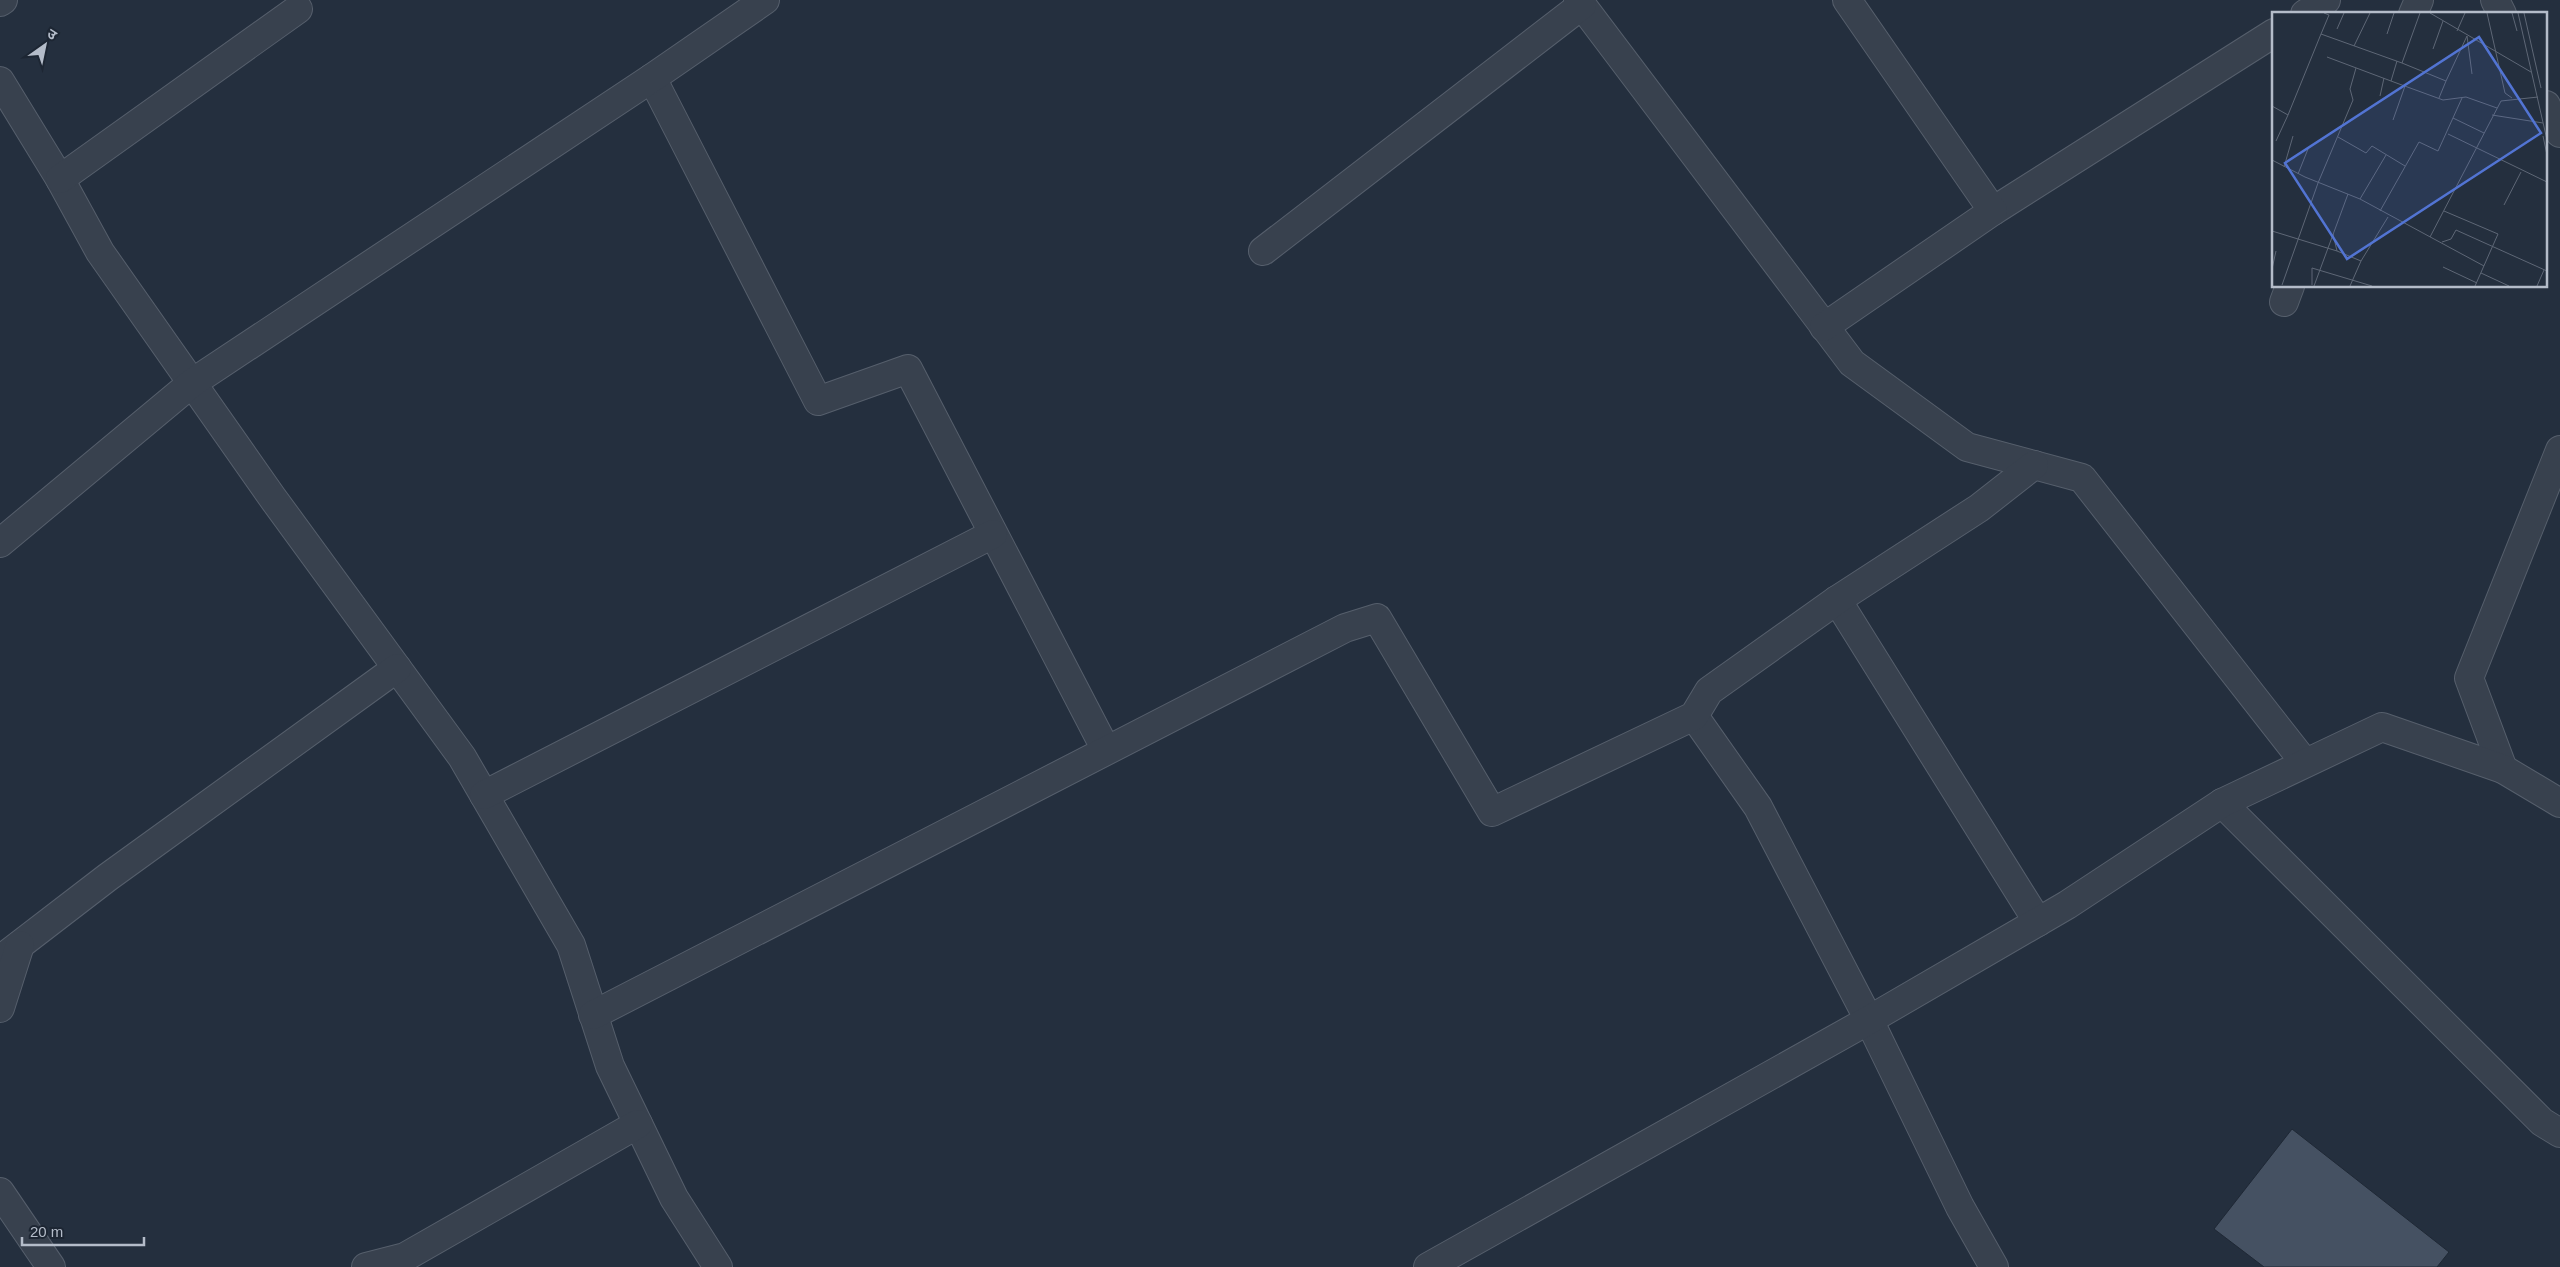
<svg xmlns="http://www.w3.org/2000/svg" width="2560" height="1267" font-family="Arial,'Noto Sans Devanagari',sans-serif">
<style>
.building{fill:#455162;stroke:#1f2835}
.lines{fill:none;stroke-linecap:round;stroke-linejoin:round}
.minor-casing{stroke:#565f6c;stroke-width:30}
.minor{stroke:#38414e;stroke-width:28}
.inset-road{fill:none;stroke:#5e6776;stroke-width:1}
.view{fill:#5274d3;fill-opacity:0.15;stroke:#5274d3;stroke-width:2.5}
.inset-edge{fill:none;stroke:#b4bcc9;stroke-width:2.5}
</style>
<rect width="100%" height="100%" fill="#242f3e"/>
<!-- building -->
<polygon class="building" points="2292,1129 2449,1252 2437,1267 2264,1267 2214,1229"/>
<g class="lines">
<!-- minor casing -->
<g class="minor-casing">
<g id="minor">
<polyline points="1578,0 1852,363 1967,447 2082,478 2305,763"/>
<polyline points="2495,0 2502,14"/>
<polyline points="0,2 3,0"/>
<polyline points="2305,14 2326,0"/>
<polyline points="2413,14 2419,0"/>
<polyline points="652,78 818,401 908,369 1106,750"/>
<polyline points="0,81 60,179 100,252 272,497 462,757 571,945 610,1066 674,1198 718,1267"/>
<polyline points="2546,105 2560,133"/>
<polyline points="60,179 298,9"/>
<polyline points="1993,211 2274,33"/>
<polyline points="1263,251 1582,5"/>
<polyline points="2284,302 2290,286"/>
<polyline points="1824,327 1993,211 1847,0"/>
<polyline points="0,543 192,383 652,78 765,0"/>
<polyline points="1837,600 2038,922"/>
<polyline points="1694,716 1758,807 1869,1020 1960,1207 1994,1267"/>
<polyline points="2503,769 2469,678 2560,450"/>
<polyline points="484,795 993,534"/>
<polyline points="2222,803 2542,1122 2560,1133"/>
<polyline points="0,960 108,877 397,668"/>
<polyline points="0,1008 20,945"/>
<polyline points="593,1015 1345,628 1377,618 1492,812 1694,716 1709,691 1837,600 1979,508 2034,465"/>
<polyline points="0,1192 51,1267"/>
<polyline points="366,1267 405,1257 638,1124"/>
<polyline points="1428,1267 1869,1020 2067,905 2222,803 2382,727 2503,769 2560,803"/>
</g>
</g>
<!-- minor -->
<use href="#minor" class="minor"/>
</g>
<!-- overview -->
<g transform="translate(2272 12)">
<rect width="275" height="275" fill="#242f3e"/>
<path class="inset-road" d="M52,1l5,2 -8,19 81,29 18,-50M158,1l101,59M215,1l18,80 7,5M240,1l5,18M246,1l29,127M252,1l17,75M65,17l7,-16M185,19l8,-18M115,22l7,-21M82,34l16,-33M161,37l10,-28M55,45l64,24M125,49l-6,20 52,19 23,-3 31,11M130,51l44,18 -7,17M174,69l21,-45 5,38M108,84l4,-18M0,94l16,9 33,-81M220,103l51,8M181,106l31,15M121,108l12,-34M176,122l99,48M271,124l4,19M66,125l28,16 6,-7 33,20M4,129l12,-26M0,148l33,17 55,22 124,67M12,155l9,-31M26,162l10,-25M88,187l26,-44M232,193l17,-33M108,199l39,-69 19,9 24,-53M172,199l54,23 -23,52M0,219l65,20M61,222l4,17 24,10 -11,25M158,225l71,-136 37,-4M170,230l9,-3 5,-9 91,41M89,249l27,-44M171,255l34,16M0,257l4,-18M209,261l28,13M10,273l36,-102 35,-83 -3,-11 6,-21M40,273v-17l60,18M42,274l34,-92M265,274l7,-16"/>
<path class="view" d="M207,25l62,96 -194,126 -62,-96z"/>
<rect width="275" height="275" class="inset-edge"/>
</g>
<!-- north arrow -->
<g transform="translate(45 45) rotate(33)" stroke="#1d2633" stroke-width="4" paint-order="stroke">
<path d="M0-4L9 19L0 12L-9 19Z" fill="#b4bcc9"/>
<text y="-8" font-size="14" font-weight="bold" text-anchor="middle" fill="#b4bcc9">उ</text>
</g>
<!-- scale -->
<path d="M22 1237v8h122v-8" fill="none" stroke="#b4bcc9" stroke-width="2.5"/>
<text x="30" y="1237" font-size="15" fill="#b4bcc9" stroke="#1d2633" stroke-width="4" paint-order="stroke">20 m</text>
</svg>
